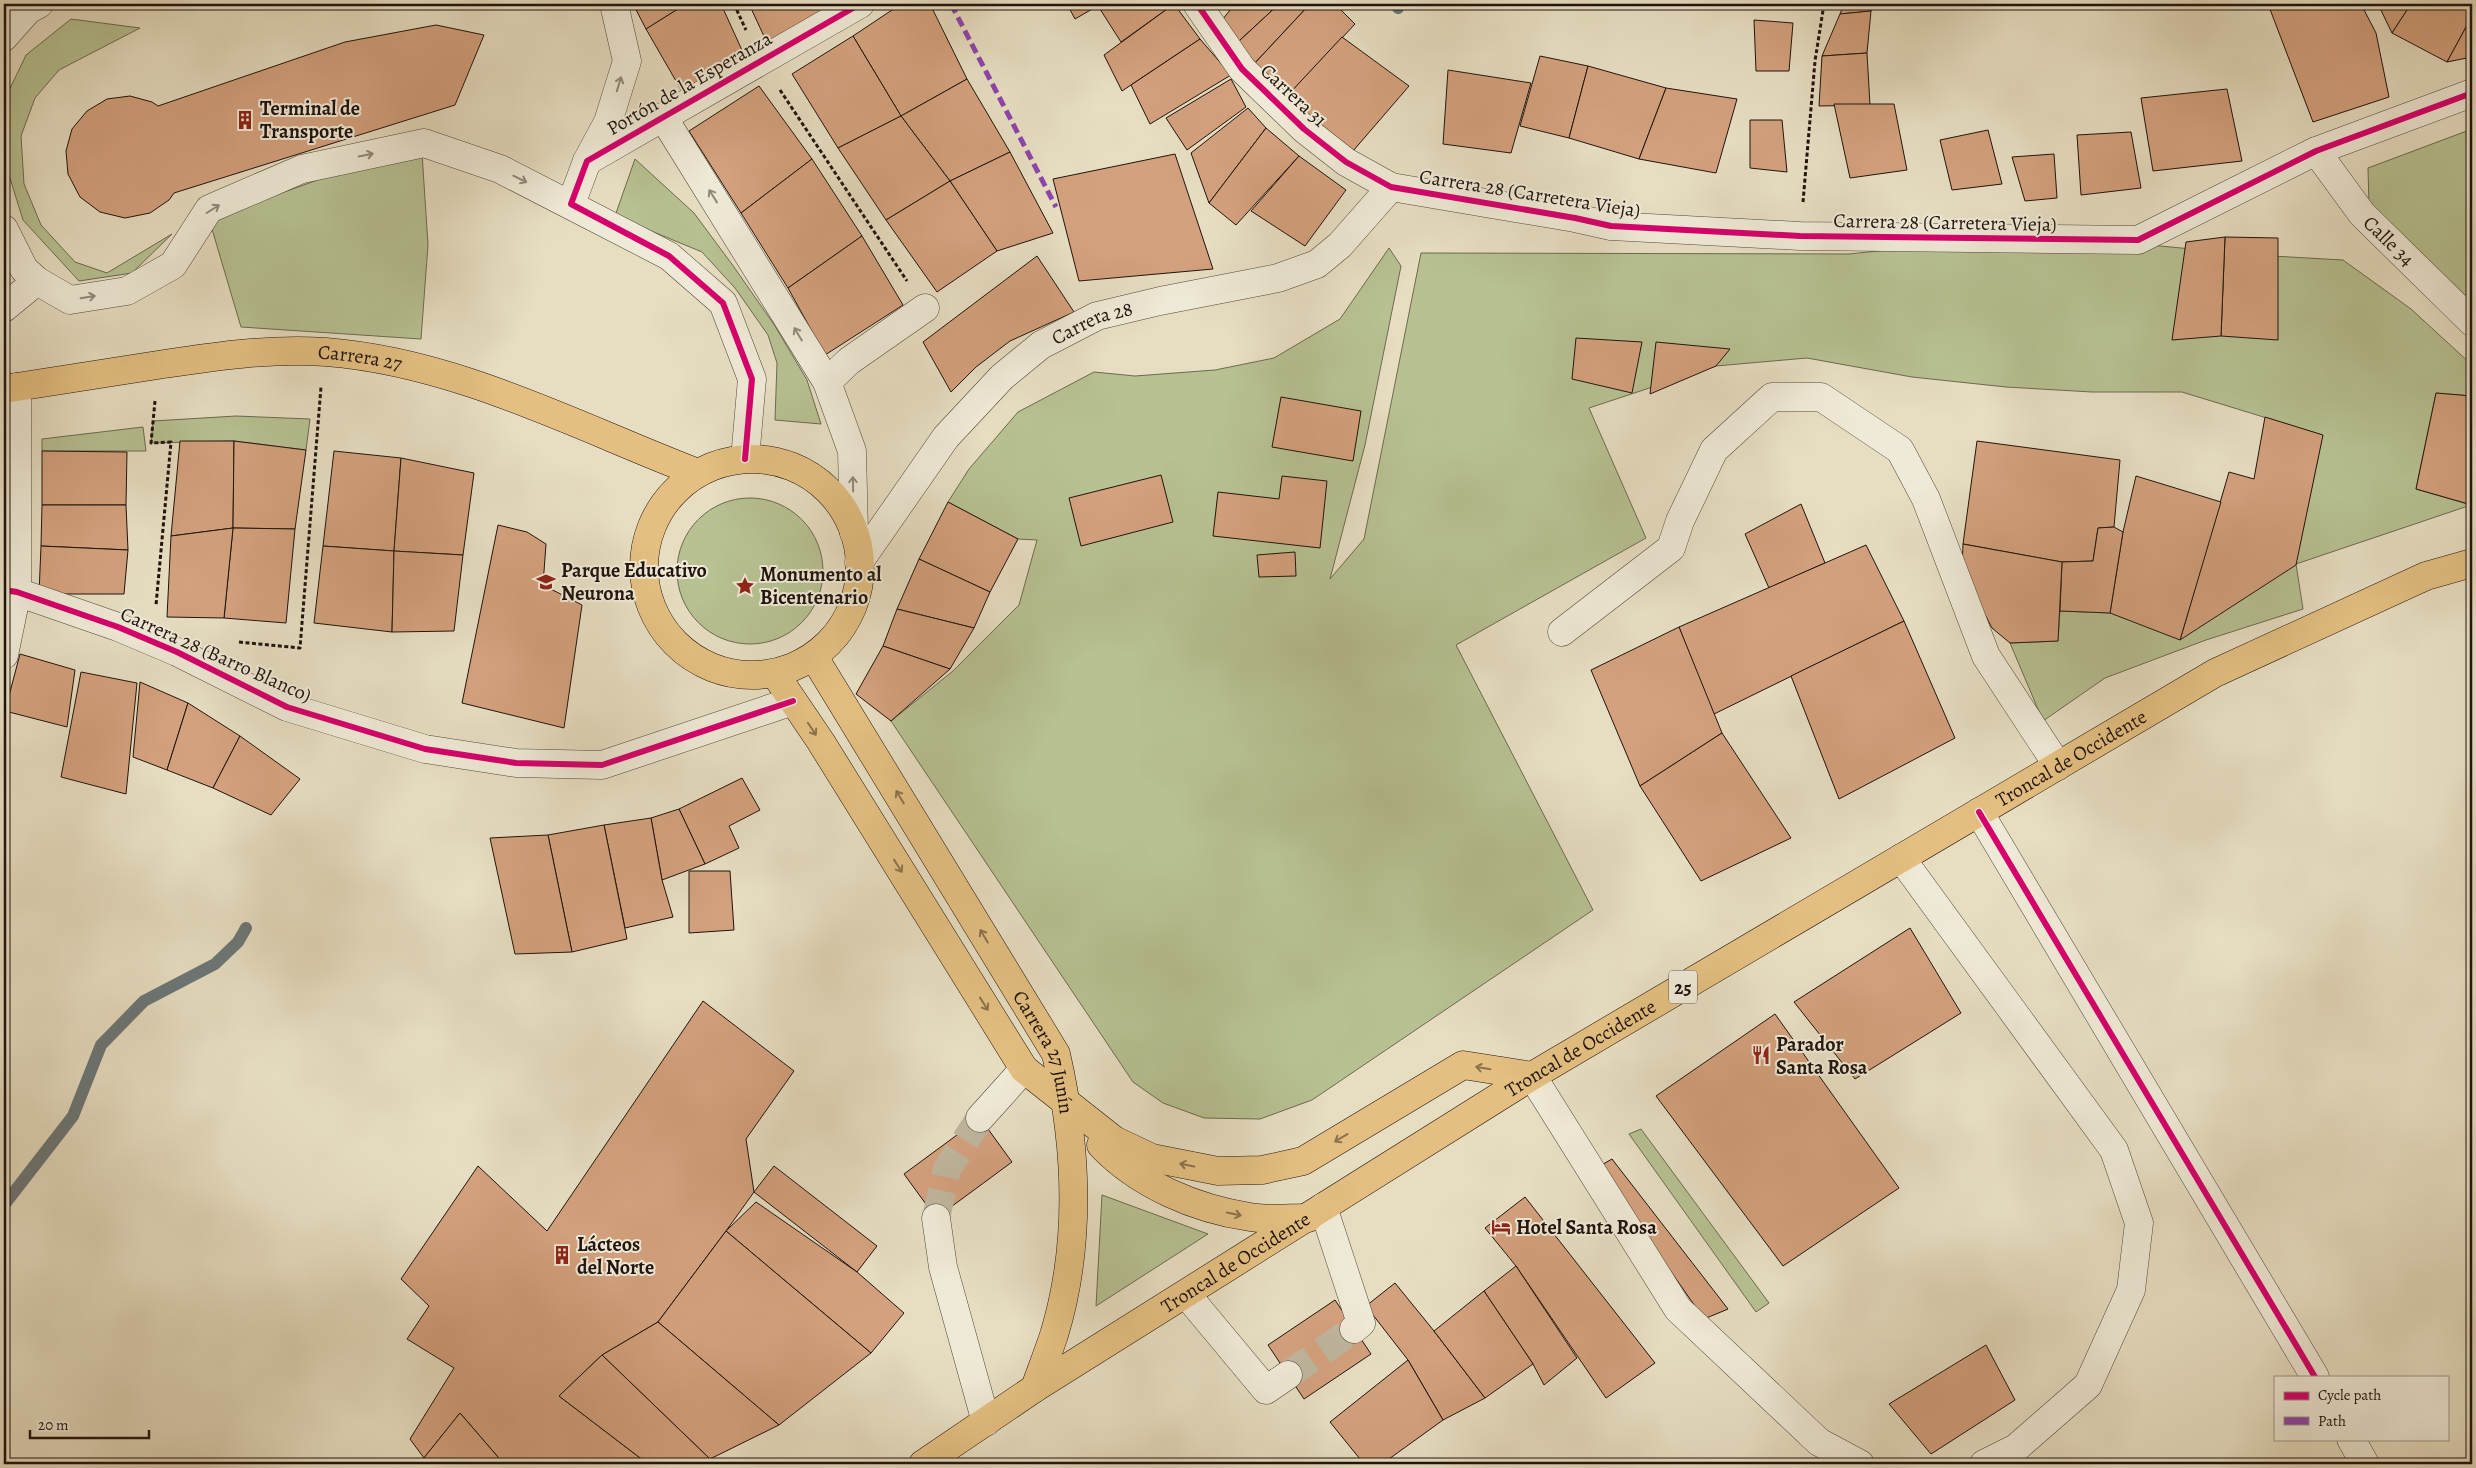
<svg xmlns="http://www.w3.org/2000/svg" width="2476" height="1468" font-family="Alegreya,serif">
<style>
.green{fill:#b7c192;stroke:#6b6a50}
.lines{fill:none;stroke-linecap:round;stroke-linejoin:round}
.stream{stroke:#6b7778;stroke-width:12}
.building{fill:#d3a17d;stroke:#1f130e}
.minor-tunnel{stroke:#bfb59e;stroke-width:28;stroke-dasharray:28 14;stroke-linecap:butt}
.minor-casing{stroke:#51463b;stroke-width:29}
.major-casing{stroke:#1f130e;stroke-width:29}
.path{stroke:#1f130e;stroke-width:3;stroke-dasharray:4 2.5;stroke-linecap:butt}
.minor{stroke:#efead7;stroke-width:28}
.major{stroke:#e4bf81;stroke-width:28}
.quiet{stroke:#8e44ad;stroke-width:5;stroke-dasharray:10 5;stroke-linecap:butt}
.cycleway-casing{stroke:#efead7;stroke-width:9}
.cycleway{stroke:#d6006c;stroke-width:6}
.oneway{stroke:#91897d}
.oneway2{stroke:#8b724d}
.labels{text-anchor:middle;stroke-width:4;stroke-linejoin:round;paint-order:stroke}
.shield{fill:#efead7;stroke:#5d544a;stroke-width:1}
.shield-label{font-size:19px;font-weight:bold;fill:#1f130e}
.street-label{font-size:20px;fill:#1f130e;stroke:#efead7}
.poi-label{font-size:20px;font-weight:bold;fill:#1f130e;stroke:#efead7;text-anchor:start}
</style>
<rect width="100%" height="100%" fill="#e7dec2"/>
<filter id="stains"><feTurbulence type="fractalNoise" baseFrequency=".004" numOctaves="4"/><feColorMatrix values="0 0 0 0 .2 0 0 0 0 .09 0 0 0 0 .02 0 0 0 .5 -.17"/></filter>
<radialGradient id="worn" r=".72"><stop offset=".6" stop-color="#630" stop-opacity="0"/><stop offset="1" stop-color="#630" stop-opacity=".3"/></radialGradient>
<!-- green -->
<g class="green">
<polygon points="71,19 140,28 59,70 35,98 21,136 24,184 41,225 75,262 107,273 172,234 132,273 79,281 23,220 4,159 4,101 26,55"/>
<polygon points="2472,129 2472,314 2369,206 2368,168"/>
<polygon points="422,153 428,245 421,339 241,327 209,219 351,168"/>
<polygon points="635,159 694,213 734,267 775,326 807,380 821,424 775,420 777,363 768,335 735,288 702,252 615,216"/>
<polygon points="1974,241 2139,244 2255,255 2343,260 2411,309 2472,365 2472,396 2436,393 2416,489 2471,505 2296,564 2303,609 2206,640 2105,678 2043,721 2010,643 2058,641 2060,611 2110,613 2322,435 2182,392 2092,392 2006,387 1912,377 1807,358 1716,366 1589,408 1646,538 1456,645 1593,910 1312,1100 1260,1119 1204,1118 1163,1103 1133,1082 891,721 953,671 1019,605 1037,540 1018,539 948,502 969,469 1018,412 1094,372 1135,376 1215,370 1274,358 1340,319 1389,248 1401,266 1365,445 1330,579 1364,539 1421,253 1849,254"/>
<polygon points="236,416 310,419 306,450 234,441 151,443 153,421"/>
<polygon points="143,427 146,451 42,451 42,439"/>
<circle cx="750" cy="571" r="73"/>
<polygon points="1641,1129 1769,1303 1756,1312 1629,1134"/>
<polygon points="1102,1195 1208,1234 1096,1306"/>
</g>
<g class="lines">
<!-- stream -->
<g class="stream">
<polyline points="1398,8 1399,4"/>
<polyline points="4,1205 73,1116 101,1045 144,1001 215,964 238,942 246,928"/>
</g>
</g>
<!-- building -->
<g class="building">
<polygon points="633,4 686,4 646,29"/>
<polygon points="686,4 721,4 746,59 684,95 646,29"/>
<polygon points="749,4 835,4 769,47"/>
<polygon points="901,4 930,4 967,79 901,116 853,36"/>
<polygon points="1067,4 1101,4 1075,19"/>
<polygon points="1102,4 1174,4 1121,42 1098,6"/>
<polygon points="1174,4 1200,39 1122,91 1104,55"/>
<polygon points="1235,4 1279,4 1238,42 1222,20"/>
<polygon points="1279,4 1310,4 1254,64 1238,42"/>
<polygon points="1310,4 1335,4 1355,24 1283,101 1254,64"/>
<polygon points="1844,4 1876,4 1871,11 1840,14"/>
<polygon points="2268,4 2361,4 2376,33 2389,97 2313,122"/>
<polygon points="2378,4 2411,4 2392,33"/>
<polygon points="2411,4 2472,4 2472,16 2447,62 2392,33"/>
<polygon points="1871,11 1867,53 1822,56 1840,14"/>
<polygon points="2472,16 2472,57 2447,62"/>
<polygon points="1754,20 1793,23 1789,71 1756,71"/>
<polygon points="436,25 484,35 455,105 174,193 169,200 150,213 125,218 100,212 80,197 68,174 66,151 72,129 87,111 107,99 130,96 152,102 158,106 345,42"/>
<polygon points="853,36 901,116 838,148 792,74"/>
<polygon points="1342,37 1409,86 1347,158 1288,95"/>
<polygon points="1200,39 1231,75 1150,124 1131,85"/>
<polygon points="1867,53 1870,105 1819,106 1822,56"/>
<polygon points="1540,56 1588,66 1569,138 1520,126"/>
<polygon points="1588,66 1666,88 1639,159 1569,138"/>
<polygon points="1448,70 1531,83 1511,153 1443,144"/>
<polygon points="967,79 1010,152 950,181 901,116"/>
<polygon points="1231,79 1246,107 1187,150 1166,118"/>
<polygon points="759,86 812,159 741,213 689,131"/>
<polygon points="1666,88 1737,99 1716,173 1639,159"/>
<polygon points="2227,89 2242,161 2153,171 2141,98"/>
<polygon points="1834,104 1894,104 1907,170 1850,178"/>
<polygon points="1248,108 1266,128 1209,203 1191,153"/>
<polygon points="901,116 950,181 886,220 838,148"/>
<polygon points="1750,120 1782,120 1787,172 1750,168"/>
<polygon points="1266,128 1299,156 1236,225 1209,203"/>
<polygon points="1988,130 2002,184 1952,190 1940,140"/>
<polygon points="2131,132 2141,188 2081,195 2077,135"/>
<polygon points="1010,152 1053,233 997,251 950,181"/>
<polygon points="1175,154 1213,269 1079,281 1053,179"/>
<polygon points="2054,154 2057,198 2025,201 2012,157"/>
<polygon points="1299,156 1346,190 1305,246 1251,211"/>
<polygon points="812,159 862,236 788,288 741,213"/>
<polygon points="950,181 997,251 937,292 886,220"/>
<polygon points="862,236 903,305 825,355 788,288"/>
<polygon points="2225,237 2278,238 2278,340 2221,336"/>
<polygon points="2225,237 2221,336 2172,340 2186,242"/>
<polygon points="1037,256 1074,312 1010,341 976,367 951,392 923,342"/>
<polygon points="1576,338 1642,342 1632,393 1572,379"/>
<polygon points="1656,342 1730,349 1716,366 1650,394"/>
<polygon points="2436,393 2472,396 2472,505 2416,489"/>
<polygon points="1281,397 1361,411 1353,461 1272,447"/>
<polygon points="2265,417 2323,435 2296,565 2180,640 2229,472 2254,479"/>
<polygon points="180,441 234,441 233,528 171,536"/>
<polygon points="234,441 306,450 295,529 233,528"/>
<polygon points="1977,441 2120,460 2114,527 2098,528 2093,561 2062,562 1963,544"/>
<polygon points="42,451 127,452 126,505 42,505"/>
<polygon points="334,451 401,458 394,551 323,546"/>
<polygon points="401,458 474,473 463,555 394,551"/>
<polygon points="1161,475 1173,522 1081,546 1069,498"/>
<polygon points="1282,476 1327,481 1320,548 1213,536 1218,492 1279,499"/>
<polygon points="2136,476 2221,502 2180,640 2110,613 2123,532"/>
<polygon points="948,502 1018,539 990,592 919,559"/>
<polygon points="1801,504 1825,563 1769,588 1745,534"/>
<polygon points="42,505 126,505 128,550 41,546"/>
<polygon points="498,525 527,532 546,544 543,585 582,605 564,728 462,703"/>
<polygon points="2114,527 2123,532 2110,613 2060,611 2062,562 2093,561 2098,528"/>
<polygon points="233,528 295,529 286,623 224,618"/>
<polygon points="233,528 224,618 167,617 171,536"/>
<polygon points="1963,544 2062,562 2058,641 2010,643 1992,628 1962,570"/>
<polygon points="1866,545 1904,621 1712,715 1679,627"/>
<polygon points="41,546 128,550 124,594 39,594"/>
<polygon points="323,546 394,551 392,632 314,623"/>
<polygon points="394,551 463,555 454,631 392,632"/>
<polygon points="1295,552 1296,576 1259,577 1257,555"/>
<polygon points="919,559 990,592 974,628 897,609"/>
<polygon points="897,609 974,628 950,669 883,646"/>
<polygon points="1904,621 1955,738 1839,799 1791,676"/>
<polygon points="1679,627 1722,733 1640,786 1591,670"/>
<polygon points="883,646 950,669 891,721 856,694"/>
<polygon points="20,654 75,670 67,727 5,711"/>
<polygon points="81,672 137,683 126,794 61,777"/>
<polygon points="140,682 188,703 167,770 133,757"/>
<polygon points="188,703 240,736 213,788 167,770"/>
<polygon points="1722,733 1791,838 1701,881 1640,786"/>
<polygon points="240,736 300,779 271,815 213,788"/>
<polygon points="742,778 760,810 729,826 739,848 705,864 679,809"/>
<polygon points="679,809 705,864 662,880 651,818"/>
<polygon points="651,818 662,880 673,917 625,928 604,825"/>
<polygon points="604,825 627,939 572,952 548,835"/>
<polygon points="548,835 572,952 515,954 490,838"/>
<polygon points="689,871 730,871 734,930 689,933"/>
<polygon points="1910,928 1961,1013 1855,1079 1794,1002"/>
<polygon points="703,1001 794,1071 746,1139 754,1192 726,1231 658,1322 602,1355 559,1396 648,1464 504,1464 460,1413 424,1458 410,1439 454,1368 407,1339 429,1306 401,1279 478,1166 547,1231"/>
<polygon points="1775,1014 1899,1188 1783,1266 1656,1096"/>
<polygon points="980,1118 1012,1162 936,1218 904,1174"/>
<polygon points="1612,1159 1728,1309 1704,1319 1598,1167"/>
<polygon points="774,1166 877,1246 857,1272 754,1192"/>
<polygon points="1525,1197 1655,1363 1606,1398 1516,1266 1485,1228"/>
<polygon points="756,1202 857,1272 904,1313 871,1353 726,1231"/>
<polygon points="726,1231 871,1353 779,1425 658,1322"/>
<polygon points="1516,1266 1577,1358 1544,1385 1533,1364 1484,1291"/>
<polygon points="1395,1283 1434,1331 1485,1398 1443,1420 1408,1360 1366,1306"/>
<polygon points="1484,1291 1533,1364 1485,1398 1434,1331"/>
<polygon points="1335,1300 1371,1354 1304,1399 1268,1345"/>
<polygon points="658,1322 779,1425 710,1459 602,1355"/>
<polygon points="1986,1345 2015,1400 1931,1454 1889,1404"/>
<polygon points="602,1355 710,1459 707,1464 648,1464 559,1396"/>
<polygon points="1408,1360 1443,1420 1382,1464 1364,1464 1330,1422"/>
<polygon points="460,1413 504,1464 419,1464"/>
</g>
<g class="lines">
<!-- minor-tunnel -->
<g class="minor-tunnel">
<polyline points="936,1218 947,1169 980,1118"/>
<polyline points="1288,1375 1354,1329"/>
</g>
<!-- minor casing -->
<g class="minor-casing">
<g id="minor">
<polyline points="1197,4 1242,69 1304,129 1346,162 1391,187 1575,218 1611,226 1800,236 2138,240 2316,151 2472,93"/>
<polyline points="4,37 28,10 39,4"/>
<polyline points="663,117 827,382 852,451 854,533"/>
<path id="s1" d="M2316,151l46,63 110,108"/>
<polyline points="587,161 860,4"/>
<polyline points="571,204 587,161 608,122 627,61 614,4"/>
<polyline points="4,229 24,269 37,281 70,300 127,291 173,265 209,209 302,169 424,143 500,169 669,256 723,303 752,379 745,459"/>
<polyline points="4,308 37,281"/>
<polyline points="827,382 849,361 925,308"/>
<path id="s2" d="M859,562l87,-125 56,-60 39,-32 56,-29 63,-15 118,-23 39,-14 23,-19 51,-58"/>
<polyline points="4,590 17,592 118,627 177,652 287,707 425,749 516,763 602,765 793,701"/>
<polyline points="1562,632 1671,548 1680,521 1714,450 1772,397 1821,397 1900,450 1926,499 1986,656 2058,766"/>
<polyline points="4,655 17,592 17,387"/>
<polyline points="1979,812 2315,1377"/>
<polyline points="1901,858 2114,1150 2139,1223 2131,1290 2088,1385 2016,1448 1984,1464"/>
<polyline points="1532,1076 1678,1309 1819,1442 1860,1464"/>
<polyline points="980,1118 1024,1069"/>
<polyline points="1323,1207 1361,1323 1354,1329"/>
<polyline points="936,1218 943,1267 986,1422"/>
<polyline points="1186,1294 1266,1390 1288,1375"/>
<polyline points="2351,1439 2365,1464"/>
</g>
</g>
<!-- major casing -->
<g class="major-casing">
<g id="major">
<path id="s3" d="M4,389c53,-8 107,-17 160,-25 54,-8 108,-16 162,-12 131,10 252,75 372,121"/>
<circle cx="752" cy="567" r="108"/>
<path id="s4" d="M814,657l242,397c21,92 26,189 -2,281 -6,18 -13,36 -19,53"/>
<polyline points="775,674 821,742 1024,1069 1114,1140 1152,1158 1218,1171 1262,1170 1303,1161 1463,1065 1532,1076"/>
<path d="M1101,1145c38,40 95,64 149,72 19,3 39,1 58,1"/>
<path id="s5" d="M923,1464l112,-76 497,-312 683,-403 211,-97 46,-13"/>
</g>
</g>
<!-- path -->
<g class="path">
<polyline points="734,4 746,30"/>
<polyline points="780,90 907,281"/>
<polyline points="1803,202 1815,61 1824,4"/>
<polyline points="155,401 151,443 171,442 156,605"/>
<polyline points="239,642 300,648 321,387"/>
</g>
<!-- minor -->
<use href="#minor" class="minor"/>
<!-- major -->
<use href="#major" class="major"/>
<!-- quiet -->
<polyline class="quiet" points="951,4 1056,207"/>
<!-- cycleway casing -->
<g class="cycleway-casing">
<g id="cycleway">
<polyline points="1197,4 1242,69 1304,129 1346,162 1391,187 1575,218 1611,226 1800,236 2138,240 2316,151 2472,93"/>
<polyline points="745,459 752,379 723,303 669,256 571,204 587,161 860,4"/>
<polyline points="4,590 17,592 118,627 177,652 287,707 425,749 516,763 602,765 793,701"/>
<polyline points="1979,812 2315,1377"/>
</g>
</g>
<!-- cycleway -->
<use href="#cycleway" class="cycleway"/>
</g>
<!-- one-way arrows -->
<defs><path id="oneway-shaft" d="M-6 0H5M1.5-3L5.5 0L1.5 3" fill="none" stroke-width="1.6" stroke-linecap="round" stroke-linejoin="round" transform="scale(1.25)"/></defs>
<g class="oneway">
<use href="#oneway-shaft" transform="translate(619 84) rotate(-73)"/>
<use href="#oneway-shaft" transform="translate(366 155) rotate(-12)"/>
<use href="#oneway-shaft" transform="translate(520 179) rotate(26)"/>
<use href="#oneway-shaft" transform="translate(713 196) rotate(-122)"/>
<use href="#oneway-shaft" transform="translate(213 209) rotate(-32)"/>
<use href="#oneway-shaft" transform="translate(88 297) rotate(-9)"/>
<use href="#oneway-shaft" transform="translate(798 334) rotate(-121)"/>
<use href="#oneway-shaft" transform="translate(853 484) rotate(-91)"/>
</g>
<g class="oneway2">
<use href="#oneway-shaft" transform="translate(812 729) rotate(56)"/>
<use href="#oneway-shaft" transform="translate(900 797) rotate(-121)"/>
<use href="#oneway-shaft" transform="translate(898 866) rotate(58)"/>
<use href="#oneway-shaft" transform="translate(984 936) rotate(-121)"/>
<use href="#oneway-shaft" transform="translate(984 1004) rotate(58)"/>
<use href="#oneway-shaft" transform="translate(1483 1068) rotate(-171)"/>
<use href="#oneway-shaft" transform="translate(1341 1138) rotate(149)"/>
<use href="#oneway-shaft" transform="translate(1187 1165) rotate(-168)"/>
<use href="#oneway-shaft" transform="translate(1234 1214) rotate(12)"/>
</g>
<!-- icons -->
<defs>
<g id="building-bare" transform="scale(1.5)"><path d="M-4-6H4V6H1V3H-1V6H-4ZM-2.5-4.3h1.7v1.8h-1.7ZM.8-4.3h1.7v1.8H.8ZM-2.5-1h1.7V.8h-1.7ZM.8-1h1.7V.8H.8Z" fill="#8f2418" stroke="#efead7" stroke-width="2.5" paint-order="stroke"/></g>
<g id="school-bare" transform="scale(1.5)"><path d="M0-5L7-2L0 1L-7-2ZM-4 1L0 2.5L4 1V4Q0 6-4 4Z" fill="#8f2418" stroke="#efead7" stroke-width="2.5" paint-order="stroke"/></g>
<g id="sight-bare" transform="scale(1.5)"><path d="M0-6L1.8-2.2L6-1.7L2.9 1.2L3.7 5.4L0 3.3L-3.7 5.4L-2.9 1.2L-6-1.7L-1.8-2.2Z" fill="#8f2418" stroke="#efead7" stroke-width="2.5" paint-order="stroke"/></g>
<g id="restaurant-bare" transform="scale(1.5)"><path d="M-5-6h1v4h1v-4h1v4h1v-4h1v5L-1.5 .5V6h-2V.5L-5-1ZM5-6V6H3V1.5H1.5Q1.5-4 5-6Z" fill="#8f2418" stroke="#efead7" stroke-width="2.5" paint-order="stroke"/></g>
<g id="hotel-bare" transform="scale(1.5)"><path d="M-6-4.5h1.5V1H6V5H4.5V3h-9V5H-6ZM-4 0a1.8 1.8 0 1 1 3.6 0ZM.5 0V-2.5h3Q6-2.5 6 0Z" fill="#8f2418" stroke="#efead7" stroke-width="2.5" paint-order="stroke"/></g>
</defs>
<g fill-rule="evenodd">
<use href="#building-bare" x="245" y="120"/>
<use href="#school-bare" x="546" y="582"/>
<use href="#sight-bare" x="745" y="586"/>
<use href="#restaurant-bare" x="1761" y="1055"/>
<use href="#hotel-bare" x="1501" y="1227"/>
<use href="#building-bare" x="562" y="1255"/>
</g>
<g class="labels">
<!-- shield labels -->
<rect class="shield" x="1669" y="970.5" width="28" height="33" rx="4"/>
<g class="shield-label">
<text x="1683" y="994">25</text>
</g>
<!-- street labels -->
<g class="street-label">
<text transform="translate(689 83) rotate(-30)" y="7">Portón de la Esperanza</text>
<text transform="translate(1294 95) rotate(43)" y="7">Carrera 31</text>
<text transform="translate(1530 193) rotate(9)" y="7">Carrera 28 (Carretera Vieja)</text>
<text transform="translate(1945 222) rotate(1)" y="7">Carrera 28 (Carretera Vieja)</text>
<text dy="7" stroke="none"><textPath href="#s1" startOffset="116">Calle 34</textPath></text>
<text dy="7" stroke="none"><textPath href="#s2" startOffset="341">Carrera 28</textPath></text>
<text dy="7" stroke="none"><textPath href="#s3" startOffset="359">Carrera 27</textPath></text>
<text transform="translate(216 654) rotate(24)" y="7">Carrera 28 (Barro Blanco)</text>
<text dy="7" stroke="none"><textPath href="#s5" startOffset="1348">Troncal de Occidente</textPath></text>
<text dy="7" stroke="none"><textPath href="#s4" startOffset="459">Carrera 27 Junín</textPath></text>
<text dy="7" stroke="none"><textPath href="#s5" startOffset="778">Troncal de Occidente</textPath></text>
<text dy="7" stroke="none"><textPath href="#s5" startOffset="372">Troncal de Occidente</textPath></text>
</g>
<!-- poi labels -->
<g class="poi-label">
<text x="260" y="115">Terminal de<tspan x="260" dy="23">Transporte</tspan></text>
<text x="561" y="577">Parque Educativo<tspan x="561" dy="23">Neurona</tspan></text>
<text x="760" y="581">Monumento al<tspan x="760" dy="23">Bicentenario</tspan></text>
<text x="1776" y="1051">Parador<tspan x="1776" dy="23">Santa Rosa</tspan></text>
<text x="1516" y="1234">Hotel Santa Rosa</text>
<text x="577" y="1251">Lácteos<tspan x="577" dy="23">del Norte</tspan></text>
</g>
</g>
<!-- margin -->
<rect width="2476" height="1468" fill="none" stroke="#e7dec2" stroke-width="20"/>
<rect x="5" y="5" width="2466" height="1458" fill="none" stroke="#1f130e" stroke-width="2.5"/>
<rect x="10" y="10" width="2456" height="1448" fill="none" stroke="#1f130e"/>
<!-- legend -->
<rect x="2274" y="1376" width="175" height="65" fill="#efead7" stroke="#9c9487"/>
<rect x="2284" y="1392" width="25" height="8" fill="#d6006c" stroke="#9c9487"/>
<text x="2318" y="1400" font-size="15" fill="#1f130e">Cycle path</text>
<rect x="2284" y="1417" width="25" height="8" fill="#8e44ad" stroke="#9c9487"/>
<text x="2318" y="1426" font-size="15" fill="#1f130e">Path</text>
<!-- scale -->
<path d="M30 1430v8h119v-8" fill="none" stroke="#1f130e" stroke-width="2.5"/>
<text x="38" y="1430" font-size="15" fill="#1f130e" stroke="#efead7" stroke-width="4" paint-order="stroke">20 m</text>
<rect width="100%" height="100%" filter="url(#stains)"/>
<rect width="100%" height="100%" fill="url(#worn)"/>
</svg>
